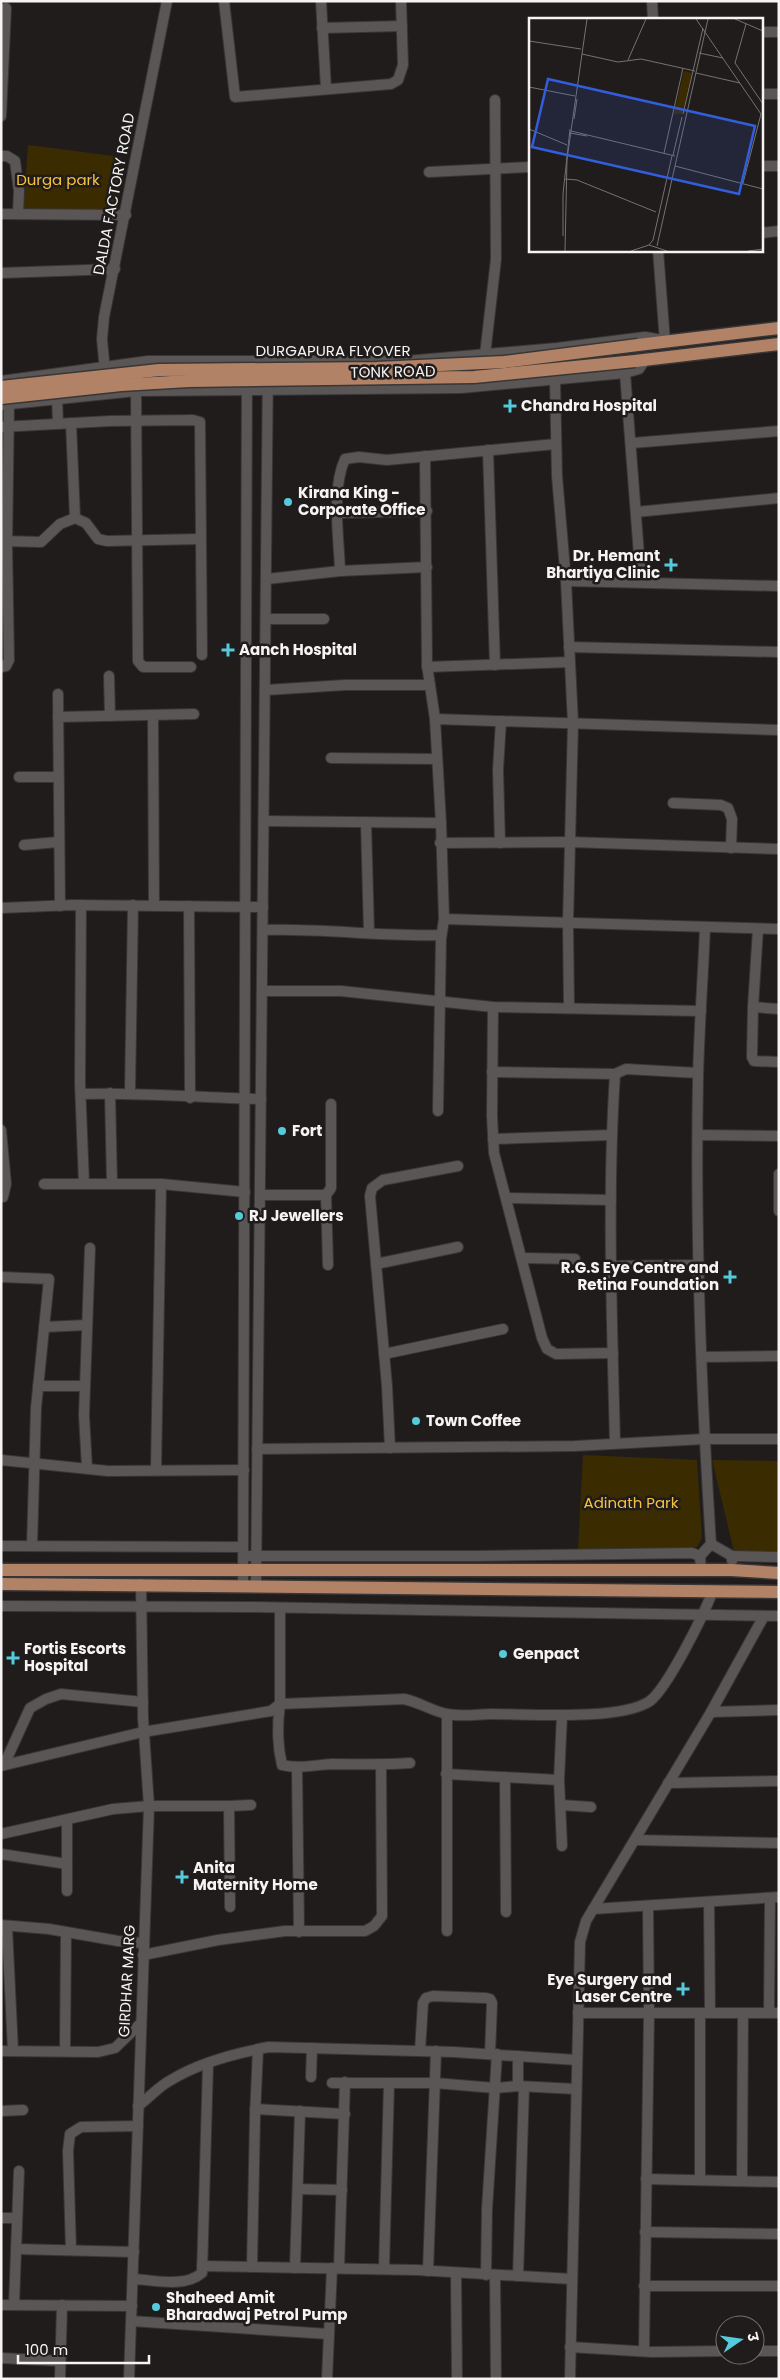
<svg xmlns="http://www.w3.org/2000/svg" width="780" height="2380" font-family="Poppins,'Noto Sans Devanagari',sans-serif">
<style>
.green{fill:#3b2b00}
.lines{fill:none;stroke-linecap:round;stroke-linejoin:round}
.minor-casing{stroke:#383636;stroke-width:12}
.major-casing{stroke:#383636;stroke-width:15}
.minor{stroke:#5a5656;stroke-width:10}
.major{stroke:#b28266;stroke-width:12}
.major-bridge-casing{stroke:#383636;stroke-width:15;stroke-linecap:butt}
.major-bridge{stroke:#b28266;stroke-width:12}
.poi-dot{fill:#53cbda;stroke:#201c1c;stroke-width:2}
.labels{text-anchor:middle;stroke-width:5;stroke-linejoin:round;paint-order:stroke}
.park-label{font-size:15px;fill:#f5c23c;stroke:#201c1c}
.street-label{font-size:15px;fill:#f5f3f3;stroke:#201c1c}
.poi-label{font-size:15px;font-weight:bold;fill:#f5f3f3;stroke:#201c1c;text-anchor:start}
.inset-road{fill:none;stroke:#757272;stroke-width:1}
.view{fill:#335edb;fill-opacity:0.15;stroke:#335edb;stroke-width:2.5}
.inset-edge{fill:none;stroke:#f5f3f3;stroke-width:2.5}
</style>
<rect width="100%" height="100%" fill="#201c1c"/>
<!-- green -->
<g class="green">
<polygon points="28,145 122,157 114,211 23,212"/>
<polygon points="583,1455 697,1460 702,1538 697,1547 692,1549 578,1549"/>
<polygon points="712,1460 779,1461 779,1552 734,1551"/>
</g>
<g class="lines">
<!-- minor casing -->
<g class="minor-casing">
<g id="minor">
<polyline points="224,1 235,97 391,84 398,80 403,65 401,1"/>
<polyline points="321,1 326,88"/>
<polyline points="652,1 653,19"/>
<polyline points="322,28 402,26"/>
<polyline points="761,32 779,32"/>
<polyline points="761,94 779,94"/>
<polyline points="1,116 6,8"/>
<polyline points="1,156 7,156 15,161 19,191 18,214"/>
<polyline points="761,166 779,166"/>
<polyline points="429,172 530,167"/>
<polyline points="1,214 126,215"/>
<polyline points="761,233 779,231"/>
<polyline points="658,250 665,342"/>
<polyline points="1,273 115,269"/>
<polyline points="485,355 496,259 495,100"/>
<polyline points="105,371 102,339 104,317 167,1"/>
<polyline points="625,373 641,581"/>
<polyline points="555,380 557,476 566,581 573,723 568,923 569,1007"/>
<polyline points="1,381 148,361 406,361 557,348 645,337 662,340"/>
<polyline points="136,391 138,661 143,667 191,667"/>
<polyline points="57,398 58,424"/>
<polyline points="1,405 136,391 461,388 625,373 639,369 645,360"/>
<polyline points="71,423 75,518"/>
<polyline points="1,427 110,421 193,420 200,422 202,655"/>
<polyline points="632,443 779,431"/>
<polyline points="488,450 495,665"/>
<polyline points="425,456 427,665 435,719"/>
<polyline points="636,512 779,498"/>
<polyline points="339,513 427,511"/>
<polyline points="2,541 41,542 60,524 75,518 86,523 98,539 107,541 200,539"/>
<path d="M340,571c-1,-33 -9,-82 5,-112l14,-2 28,3 169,-16"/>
<polyline points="267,579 340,571 427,567"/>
<polyline points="566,581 779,586"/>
<polyline points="267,619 324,619"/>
<polyline points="569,647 779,652"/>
<polyline points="1,667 6,666 9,660 7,544 9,404"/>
<polyline points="427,667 570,662"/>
<polyline points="109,676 110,716"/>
<polyline points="266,690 345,685 430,685"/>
<polyline points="58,694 60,906"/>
<polyline points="153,715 154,906"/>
<polyline points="58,717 194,714"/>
<polyline points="331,758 436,759"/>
<polyline points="19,777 57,777"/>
<polyline points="673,803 721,805 728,808 732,819 731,848"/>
<polyline points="264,821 441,823"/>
<polyline points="366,822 369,933"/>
<polyline points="440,843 570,842 779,849"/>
<polyline points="500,843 498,770 501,721"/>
<polyline points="24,845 58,842"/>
<polyline points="81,905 80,1083 84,1184"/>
<polyline points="189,906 190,1098"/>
<polyline points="1,908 72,905 263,907"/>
<polyline points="444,919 779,929"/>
<polyline points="758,929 753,1007 779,1009"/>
<path d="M263,930c60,-2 119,7 178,5"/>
<polyline points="262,991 341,991 493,1007 701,1011"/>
<polyline points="493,1007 492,1116 494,1153 542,1338 547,1349 556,1354 613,1353"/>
<polyline points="753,1007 752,1057 754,1061 779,1062"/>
<polyline points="492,1072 615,1074 626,1069 698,1073"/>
<path d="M615,1074c-8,123 -3,246 0,369"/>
<polyline points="130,1092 133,905"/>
<polyline points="110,1093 112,1184"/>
<path d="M81,1094c60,-2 120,4 180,5"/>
<polyline points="438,1111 441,939 444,919 441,823 435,719 779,730"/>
<polyline points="1,1130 6,1184 3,1197 1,1197"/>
<polyline points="698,1135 779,1136"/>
<polyline points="493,1139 611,1135"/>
<polyline points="779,1174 779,1211"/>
<polyline points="44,1184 161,1184 245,1192"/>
<polyline points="260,1195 326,1195 331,1188 331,1104"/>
<polyline points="326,1195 328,1265"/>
<polyline points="506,1198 611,1200"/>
<polyline points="522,1258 575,1259"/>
<polyline points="376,1264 458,1247"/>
<polyline points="612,1266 700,1265"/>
<polyline points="1,1277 49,1279 36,1408 32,1546"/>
<polyline points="44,1327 87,1325"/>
<polyline points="384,1354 503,1329"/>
<polyline points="702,1357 779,1356"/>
<polyline points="38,1386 85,1386"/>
<polyline points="390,1448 387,1386 370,1196 372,1188 383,1180 458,1166"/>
<polyline points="257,1449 575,1446 704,1439 779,1439"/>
<polyline points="1,1460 108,1471 244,1470"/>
<polyline points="87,1468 84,1415 90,1248"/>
<polyline points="156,1470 161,1184"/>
<polyline points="711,1544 732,1556 732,1561"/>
<polyline points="1,1546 243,1547"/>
<polyline points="249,1556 477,1556 692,1553 700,1556"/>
<polyline points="732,1556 779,1557"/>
<path d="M701,1570l-1,-14 11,-12c-10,-154 -16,-310 -13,-465 1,-50 5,-101 7,-151"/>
<polyline points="256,1585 268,361"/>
<polyline points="243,1586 247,361"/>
<polyline points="1,1606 249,1607 779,1616"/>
<path d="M280,1608v96l124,-5c15,3 28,12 43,15 14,3 31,0 45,0 37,0 129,7 158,-13 18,-14 53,-85 62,-108"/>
<path d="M280,1704c-3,21 -3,40 2,61 18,4 32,0 50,-1 27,0 52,1 78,-1"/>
<polyline points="711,1712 779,1710"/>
<polyline points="447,1714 447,1931"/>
<polyline points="4,1765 30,1708 46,1699 61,1694 143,1702"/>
<polyline points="1,1766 143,1732 271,1711 280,1704"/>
<polyline points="297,1768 299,1932"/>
<polyline points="446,1774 559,1780"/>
<polyline points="505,1777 506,1912"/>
<polyline points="668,1783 779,1781"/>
<polyline points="561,1805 591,1807"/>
<polyline points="229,1806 251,1805"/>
<polyline points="1,1834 113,1809 149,1806 229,1806 230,1907"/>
<polyline points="635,1840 779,1843"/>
<polyline points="562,1846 559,1780 562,1715"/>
<polyline points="1,1854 67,1864 67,1820"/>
<polyline points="67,1891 67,1864"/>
<polyline points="709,1903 710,2013"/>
<polyline points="593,1909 779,1897"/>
<polyline points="1,1925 49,1929 118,1941 143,1943"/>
<polyline points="7,1927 13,2051"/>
<polyline points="143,1955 218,1940 285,1931 365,1931 374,1926 382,1916 381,1766"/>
<polyline points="578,2013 779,2013"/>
<polyline points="700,2013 700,2180"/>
<polyline points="769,2013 770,1898"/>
<polyline points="1,2051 98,2052 115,2048 140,2024"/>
<polyline points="65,2051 66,1932"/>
<polyline points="420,2051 423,2003 426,1998 433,1996 486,1998 490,1999 492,2003 490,2054"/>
<polyline points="311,2077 312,2048"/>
<polyline points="332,2083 435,2083 495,2088 518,2086 576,2089"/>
<polyline points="518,2086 518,2056"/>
<path d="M138,2106c11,-8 21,-20 33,-26 29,-18 65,-27 98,-33l185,5 123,8"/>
<polyline points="255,2109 345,2114"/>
<polyline points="1,2111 23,2110"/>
<polyline points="646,2179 779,2182"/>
<polyline points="742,2181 743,2013"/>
<polyline points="298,2189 342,2190"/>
<polyline points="1,2218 17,2218"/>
<polyline points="645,2232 779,2234"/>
<polyline points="16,2249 134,2252"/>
<polyline points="71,2250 68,2151 70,2134 81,2127 138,2126"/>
<polyline points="202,2266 417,2270 572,2279"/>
<polyline points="252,2267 255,2116 258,2049"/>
<polyline points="295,2268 300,2111"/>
<polyline points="339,2268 345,2082"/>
<polyline points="384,2269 389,2083"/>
<polyline points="428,2271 436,2051"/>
<polyline points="456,2273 457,2379"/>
<polyline points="486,2275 487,2209 497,2054"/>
<polyline points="495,2275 496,2379"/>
<polyline points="518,2276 524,2087"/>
<path d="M133,2279c22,1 51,9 69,-6l6,-209"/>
<polyline points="644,2286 779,2286"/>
<polyline points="1,2305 132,2306"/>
<polyline points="14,2305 19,2171"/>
<polyline points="131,2321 328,2334"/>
<polyline points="570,2347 652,2352 725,2351"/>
<polyline points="644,2351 649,2013 648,1907"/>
<polyline points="755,2351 779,2351"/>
<polyline points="1,2358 60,2361"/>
<polyline points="60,2379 62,2305"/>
<polyline points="129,2379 149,1806 143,1718 141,1584"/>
<polyline points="327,2379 332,2268"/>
<polyline points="570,2379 580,1942 586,1921 711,1712 764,1616"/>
</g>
</g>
<!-- major casing -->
<g class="major-casing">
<g id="major">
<polyline points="638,345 779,328"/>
<polyline points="635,361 779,344"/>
<polyline points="1,1570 731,1570 779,1573"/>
<polyline points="1,1584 779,1592"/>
</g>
</g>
<!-- minor -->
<use href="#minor" class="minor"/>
<!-- major -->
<use href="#major" class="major"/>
<!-- major-bridge casing -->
<g class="major-bridge-casing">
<g id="major-bridge">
<polyline points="1,387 159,370 377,368 504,362 638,345"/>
<polyline points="1,398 121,385 189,381 474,377 635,361"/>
</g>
</g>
<!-- major-bridge -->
<use href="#major-bridge" class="major-bridge"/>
</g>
<!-- markers -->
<g class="poi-dot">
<path d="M507.5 398.5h5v5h5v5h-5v5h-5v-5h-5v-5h5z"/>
<circle cx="288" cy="502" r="5"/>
<path d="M668.5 557.5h5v5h5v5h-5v5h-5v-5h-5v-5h5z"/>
<path d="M225.5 642.5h5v5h5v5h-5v5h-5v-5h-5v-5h5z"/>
<circle cx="282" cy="1131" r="5"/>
<circle cx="239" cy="1216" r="5"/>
<path d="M727.5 1269.5h5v5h5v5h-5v5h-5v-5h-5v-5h5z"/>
<circle cx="416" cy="1421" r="5"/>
<circle cx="503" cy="1654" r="5"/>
<path d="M10.5 1650.5h5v5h5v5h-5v5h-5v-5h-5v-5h5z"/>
<path d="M179.5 1869.5h5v5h5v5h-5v5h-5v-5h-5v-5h5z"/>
<path d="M680.5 1981.5h5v5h5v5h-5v5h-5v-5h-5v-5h5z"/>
<circle cx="156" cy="2307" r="5"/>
</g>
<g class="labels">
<!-- park labels -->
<g class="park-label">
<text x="58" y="185">Durga park</text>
<text x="631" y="1508">Adinath Park</text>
</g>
<!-- street labels -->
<g class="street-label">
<text transform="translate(114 194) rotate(-79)" y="5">DALDA FACTORY ROAD</text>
<text x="333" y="356">DURGAPURA FLYOVER</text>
<text transform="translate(393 372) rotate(-1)" y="5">TONK ROAD</text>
<text transform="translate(127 1981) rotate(-87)" y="5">GIRDHAR MARG</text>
</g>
<!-- poi labels -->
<g class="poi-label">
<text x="521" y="411">Chandra Hospital</text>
<text x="298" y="498">Kirana King -<tspan x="298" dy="17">Corporate Office</tspan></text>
<text x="660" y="561" text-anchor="end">Dr. Hemant<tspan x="660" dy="17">Bhartiya Clinic</tspan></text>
<text x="239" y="655">Aanch Hospital</text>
<text x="292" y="1136">Fort</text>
<text x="249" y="1221">RJ Jewellers</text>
<text x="719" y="1273" text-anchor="end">R.G.S Eye Centre and<tspan x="719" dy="17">Retina Foundation</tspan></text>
<text x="426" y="1426">Town Coffee</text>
<text x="24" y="1654">Fortis Escorts<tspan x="24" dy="17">Hospital</tspan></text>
<text x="513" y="1659">Genpact</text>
<text x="193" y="1873">Anita<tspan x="193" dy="17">Maternity Home</tspan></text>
<text x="672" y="1985" text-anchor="end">Eye Surgery and<tspan x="672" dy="17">Laser Centre</tspan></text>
<text x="166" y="2303">Shaheed Amit<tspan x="166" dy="17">Bharadwaj Petrol Pump</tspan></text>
</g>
</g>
<!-- overview -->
<g transform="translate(529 18)">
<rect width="234" height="234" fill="#201c1c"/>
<path d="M155,53l8,2 -10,41h-8z" fill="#3b2b00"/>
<path class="inset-road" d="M167,1l65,95 -18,69M206,1l28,12M217,6l-11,39 28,41M0,23l52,8M170,35l24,5M53,36l36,8 23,-3 54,12M99,42l18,-41M167,55l44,10M0,69l46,9M154,96l20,-86M45,101l3,-20M0,111l38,16M42,113l104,25M41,115l17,3M135,135l19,-85M144,137l9,-38M146,148l88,23M36,161l12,1 79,32M34,218v-42l7,-65M120,227l4,-5 19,-84M128,228l51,-227M36,233l2,-92 20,-140M102,233l18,-6 18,6M219,233l15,-2"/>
<path class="view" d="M19,61l207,47 -16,68 -207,-47z"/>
<rect width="234" height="234" class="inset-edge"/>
</g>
<!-- border -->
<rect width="780" height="2380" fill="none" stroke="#f5f3f3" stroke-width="5"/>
<!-- north arrow -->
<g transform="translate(740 2340) rotate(77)"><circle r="24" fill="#201c1c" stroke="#757272"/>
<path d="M0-4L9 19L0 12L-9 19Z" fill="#53cbda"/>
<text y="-8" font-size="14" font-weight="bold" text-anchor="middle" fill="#f5f3f3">उ</text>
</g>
<!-- scale -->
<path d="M18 2355v8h131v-8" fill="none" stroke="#f5f3f3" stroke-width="2.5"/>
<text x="25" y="2355" font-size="15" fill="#f5f3f3" stroke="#201c1c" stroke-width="4" paint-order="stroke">100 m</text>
</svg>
